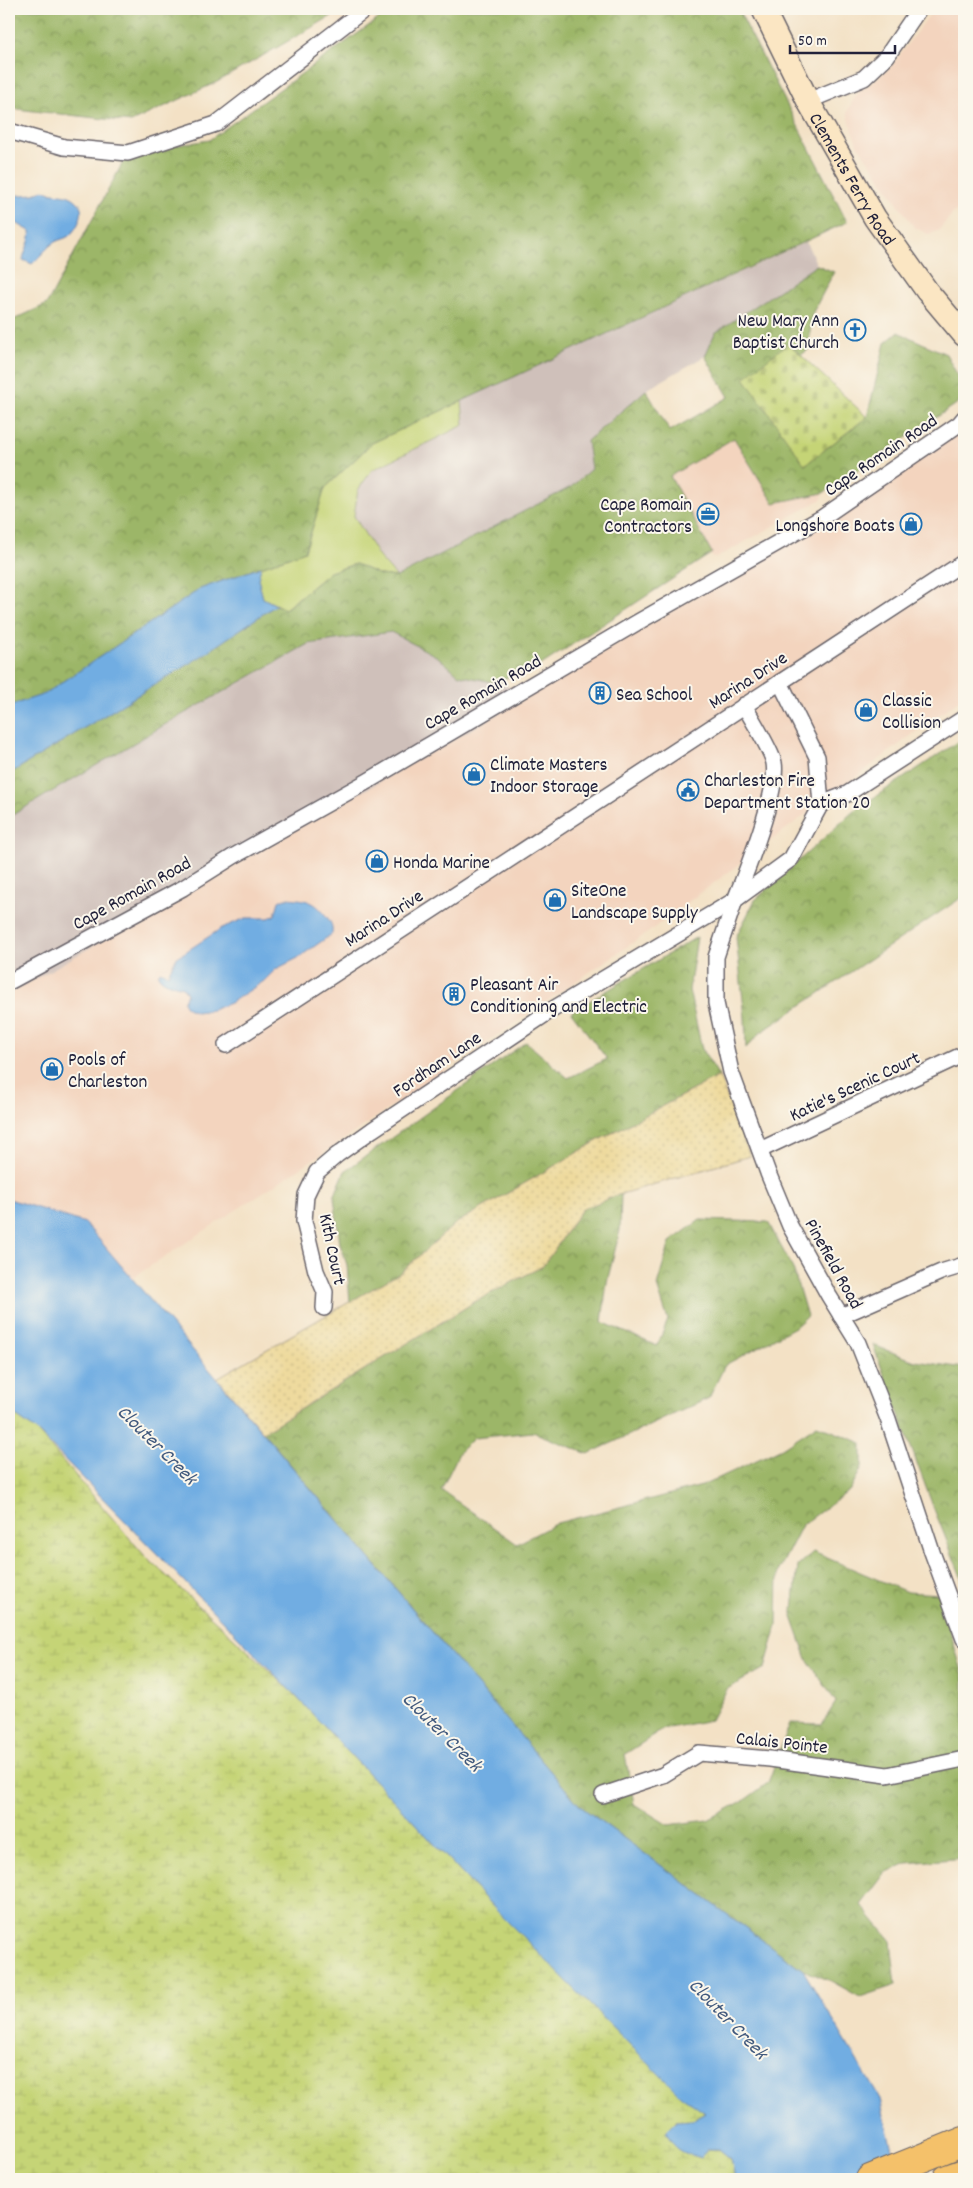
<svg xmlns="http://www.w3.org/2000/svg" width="973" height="2188" font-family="Dekko,sans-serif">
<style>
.built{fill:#f3d4be}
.industrial{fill:#cfc0ba}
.green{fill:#c5d476;stroke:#747b58}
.forest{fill:url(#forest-crowns);stroke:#5f6c51}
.wetland{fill:url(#wetland-marsh);stroke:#747b58}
.sand{fill:url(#sand-dots);stroke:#887e6c}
.cemetery{fill:url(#cemetery-stones);stroke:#747b58}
.water{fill:#71ade2;stroke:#4a688e}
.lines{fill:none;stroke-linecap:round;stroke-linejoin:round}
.minor-casing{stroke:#6b656b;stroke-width:18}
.secondary-casing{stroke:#6b656b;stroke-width:25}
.motorway-casing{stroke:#6b656b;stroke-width:30}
.minor{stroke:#fff;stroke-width:15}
.secondary{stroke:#fbe6c3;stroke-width:22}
.motorway{stroke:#f4c16a;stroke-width:28}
.labels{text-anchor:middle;stroke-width:4;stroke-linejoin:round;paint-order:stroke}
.street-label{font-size:19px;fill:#22223b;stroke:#fbf7ec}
.poi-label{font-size:19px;fill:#22223b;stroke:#fbf7ec;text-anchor:start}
.water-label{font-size:20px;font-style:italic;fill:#425a7e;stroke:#fbf7ec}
</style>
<defs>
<pattern id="forest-crowns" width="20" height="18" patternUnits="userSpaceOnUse" patternTransform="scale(1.25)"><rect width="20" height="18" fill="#9cb667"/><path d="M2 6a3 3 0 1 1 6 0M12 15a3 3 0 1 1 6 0" fill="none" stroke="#7f9456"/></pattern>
<pattern id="wetland-marsh" width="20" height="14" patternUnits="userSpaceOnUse" patternTransform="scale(1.25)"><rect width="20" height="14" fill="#c5d476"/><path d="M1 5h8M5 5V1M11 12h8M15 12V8" fill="none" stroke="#a9b667"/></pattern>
<pattern id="sand-dots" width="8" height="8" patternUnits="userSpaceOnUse" patternTransform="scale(1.25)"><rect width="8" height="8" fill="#eeda9e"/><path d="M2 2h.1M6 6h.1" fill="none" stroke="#ccbb89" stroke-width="1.8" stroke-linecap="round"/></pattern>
<pattern id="cemetery-stones" width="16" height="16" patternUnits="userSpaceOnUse" patternTransform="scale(1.25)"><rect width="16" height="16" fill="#c5d476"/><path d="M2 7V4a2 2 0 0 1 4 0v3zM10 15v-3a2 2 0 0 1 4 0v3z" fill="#a9b667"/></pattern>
</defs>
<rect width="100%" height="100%" fill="#fbf7ec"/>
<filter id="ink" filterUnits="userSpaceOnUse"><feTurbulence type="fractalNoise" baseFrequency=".02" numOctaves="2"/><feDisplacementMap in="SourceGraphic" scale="10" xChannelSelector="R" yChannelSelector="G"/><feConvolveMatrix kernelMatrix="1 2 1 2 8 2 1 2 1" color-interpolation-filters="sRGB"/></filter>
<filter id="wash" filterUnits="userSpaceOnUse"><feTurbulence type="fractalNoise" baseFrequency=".0096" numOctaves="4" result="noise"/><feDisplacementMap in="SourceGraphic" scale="20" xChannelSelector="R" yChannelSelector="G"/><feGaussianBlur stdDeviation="1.12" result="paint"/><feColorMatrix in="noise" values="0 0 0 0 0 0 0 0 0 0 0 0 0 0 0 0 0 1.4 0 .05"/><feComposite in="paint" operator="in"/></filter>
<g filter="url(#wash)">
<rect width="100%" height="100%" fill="#f3e1c5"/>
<!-- built -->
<g class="built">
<polygon points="934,9 964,9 964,205 953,213 938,231 928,234 914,227 857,144 847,112 856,95 889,69"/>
<polygon points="964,426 964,696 647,933 343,1140 132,1278 85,1223 9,1199 9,994 521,701 886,483"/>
<polygon points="734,438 774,503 823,493 822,499 716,558 712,557 669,476"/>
</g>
<!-- industrial -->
<g class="industrial">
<polygon points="806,242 817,265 715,333 705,356 646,390 587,441 591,469 571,487 397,577 379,557 354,516 358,490 372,470 463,425 462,401"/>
<polygon points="391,632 438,657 459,675 493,682 502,679 521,701 9,994 9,817 171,721 308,644"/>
</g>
<!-- green -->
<polygon class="green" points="462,401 464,425 372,470 358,490 354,516 379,557 397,577 380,575 355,564 330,572 285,609 263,598 258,579 261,567 305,551 325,488 372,443"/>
<!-- forest -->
<g class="forest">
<polygon points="9,9 344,9 217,82 131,122 16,109 9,92"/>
<polygon points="392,9 738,9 847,222 372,443 325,488 305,551 200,589 45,694 9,706 9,322 47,304 128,153 209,140"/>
<polygon points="817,265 834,272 812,314 808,350 801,355 788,343 805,465 867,417 885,343 898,332 946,354 964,387 964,394 961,401 823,493 774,503 734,438 670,476 712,553 535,669 493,682 459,675 438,657 391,632 308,644 171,721 9,817 9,774 200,657 276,605 285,609 288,607 330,572 356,564 380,575 397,577 571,487 591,469 587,441 646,390 670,431 729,397 705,356 715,333"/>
<polygon points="964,738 964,896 760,1033 746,1048 745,1018 736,937 755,900 855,810"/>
<polygon points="697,937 689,990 702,1049 719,1076 597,1141 455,1224 400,1273 350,1302 347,1265 340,1244 334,1197 345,1171 526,1042 568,1078 607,1059 571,1012"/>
<polygon points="621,1194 620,1230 607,1282 602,1322 657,1346 668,1320 657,1286 670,1242 700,1220 768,1222 793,1269 807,1316 795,1327 725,1365 709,1398 588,1454 533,1432 474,1438 460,1451 441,1490 517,1544 557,1523 702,1486 782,1448 817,1425 862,1443 862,1467 850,1490 802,1525 778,1572 777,1626 765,1668 727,1689 711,1720 664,1729 625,1754 634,1804 668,1825 708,1820 746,1799 768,1783 790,1723 822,1724 836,1702 807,1659 792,1617 798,1566 813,1552 907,1592 939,1594 964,1678 964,1858 907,1863 885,1873 861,1905 891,1941 896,1985 860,1997 831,1981 803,1970 580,1806 263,1432 476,1301 543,1266 582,1209"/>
<polygon points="873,1345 915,1361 964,1368 964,1584 934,1509"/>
</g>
<!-- wetland -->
<polygon class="wetland" points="9,1411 37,1431 145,1556 291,1691 497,1911 680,2094 705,2113 693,2120 675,2121 708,2149 719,2149 731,2159 735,2179 9,2179"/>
<!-- sand -->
<polygon class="sand" points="719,1076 750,1156 621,1194 582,1209 543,1266 476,1301 263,1432 217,1378 400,1273 455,1224 597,1141"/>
<!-- cemetery -->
<polygon class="cemetery" points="788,343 867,417 805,465 744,378"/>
<!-- water -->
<g class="water">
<path d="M44,190c10,6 23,1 33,11 10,9 1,27 -8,35 -4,3 -9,3 -14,6 -8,5 -15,15 -23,22l-9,-4c1,-10 9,-19 7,-29 -20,-11 -21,-12 -21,-35l25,-2z"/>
<polygon points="261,567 258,579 263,598 276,605 200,657 9,774 9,706 45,694 200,589"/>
<path d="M285,898c19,1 30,2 41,18 5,6 7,10 6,18l-34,24 -22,11 -12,12 -34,22 -18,7 -16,2 -9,-4 -4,-6 4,-8 -3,-6c-9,-5 -20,-2 -26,-13l2,-4 8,3 8,-16 46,-30 24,-10h23l6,-3 4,-14z"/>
<path d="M9,1199l76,24 495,583 223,164 77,129 19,80h-164l-4,-20 -12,-10h-11l-8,9c-19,-6 -26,-8 -34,-27l10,-10 17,-1 12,-7 -25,-18 -183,-184 -206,-220 -254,-260 -28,-20z"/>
</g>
</g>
<g filter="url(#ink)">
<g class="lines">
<!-- minor casing -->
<g class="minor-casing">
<g id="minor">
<polyline points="808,101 864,78 887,56 919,9"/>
<polyline points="9,131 64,147 128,153 216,124 365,9"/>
<polyline points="780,682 817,757 821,804 791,859 735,900 716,957 716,1003 731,1072 768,1173 790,1226 829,1296 858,1343 888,1419 932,1552 964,1639"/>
<polyline points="821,804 847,794 964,718"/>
<polyline points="9,982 183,888 234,856 368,781 638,622 823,517 959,424 964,418"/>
<polyline points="226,1045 964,562"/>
<polyline points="760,1150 964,1054"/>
<path d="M324,1308l1,-16 -9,-21 -12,-50 2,-26 11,-23 20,-17 35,-25 178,-119 185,-111c11,-27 44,-111 39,-137 -2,-12 -23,-45 -30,-58"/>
<polyline points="841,1316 941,1272 964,1265"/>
<polyline points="603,1795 663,1775 699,1753 770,1759 887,1775 964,1759"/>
</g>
</g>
<!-- secondary casing -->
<g class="secondary-casing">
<g id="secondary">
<path id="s1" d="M763,9l45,92 67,117 52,73 37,44"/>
</g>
</g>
<!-- motorway casing -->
<g class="motorway-casing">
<g id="motorway">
<polyline points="870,2179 964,2141"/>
<polyline points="947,2179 964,2173"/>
</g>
</g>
<!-- minor -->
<use href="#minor" class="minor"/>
<!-- secondary -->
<use href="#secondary" class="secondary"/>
<!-- motorway -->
<use href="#motorway" class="motorway"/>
</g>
</g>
<!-- icons -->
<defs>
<g id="church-ring" transform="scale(1.125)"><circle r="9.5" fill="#fbf7ec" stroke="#1f6fb2" stroke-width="1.5"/><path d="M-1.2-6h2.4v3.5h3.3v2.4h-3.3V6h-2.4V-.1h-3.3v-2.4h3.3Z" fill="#1f6fb2"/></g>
<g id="office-ring" transform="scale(1.125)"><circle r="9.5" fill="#fbf7ec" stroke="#1f6fb2" stroke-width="1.5"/><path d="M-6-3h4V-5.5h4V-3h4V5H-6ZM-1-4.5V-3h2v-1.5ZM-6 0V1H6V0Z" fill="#1f6fb2"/></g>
<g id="shop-ring" transform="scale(1.125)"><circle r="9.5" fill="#fbf7ec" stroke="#1f6fb2" stroke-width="1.5"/><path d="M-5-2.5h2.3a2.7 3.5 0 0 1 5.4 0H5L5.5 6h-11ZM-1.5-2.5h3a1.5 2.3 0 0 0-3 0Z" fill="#1f6fb2"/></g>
<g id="building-ring" transform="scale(1.125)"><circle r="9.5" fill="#fbf7ec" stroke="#1f6fb2" stroke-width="1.5"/><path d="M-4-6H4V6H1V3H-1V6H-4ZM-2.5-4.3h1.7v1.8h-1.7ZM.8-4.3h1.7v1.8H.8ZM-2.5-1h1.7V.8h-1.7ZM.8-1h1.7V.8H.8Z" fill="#1f6fb2"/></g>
<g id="civic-ring" transform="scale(1.125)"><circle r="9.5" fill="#fbf7ec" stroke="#1f6fb2" stroke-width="1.5"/><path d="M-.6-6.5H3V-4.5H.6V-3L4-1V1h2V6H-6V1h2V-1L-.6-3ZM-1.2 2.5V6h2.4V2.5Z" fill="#1f6fb2"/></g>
</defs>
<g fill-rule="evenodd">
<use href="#church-ring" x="855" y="330"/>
<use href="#office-ring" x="708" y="514"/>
<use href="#shop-ring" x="911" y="524"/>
<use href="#building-ring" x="600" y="693"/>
<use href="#shop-ring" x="866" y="710"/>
<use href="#shop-ring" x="474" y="774"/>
<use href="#civic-ring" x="688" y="790"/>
<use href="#shop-ring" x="377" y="861"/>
<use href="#shop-ring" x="555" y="900"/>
<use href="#building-ring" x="454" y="994"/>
<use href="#shop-ring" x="52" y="1069"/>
</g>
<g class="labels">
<!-- street labels -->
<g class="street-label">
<text dy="7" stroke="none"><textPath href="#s1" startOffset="192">Clements Ferry Road</textPath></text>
<text transform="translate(880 454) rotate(-34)" y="7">Cape Romain Road</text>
<text transform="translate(747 679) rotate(-33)" y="7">Marina Drive</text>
<text transform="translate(482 691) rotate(-30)" y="7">Cape Romain Road</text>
<text transform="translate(131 892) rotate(-29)" y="7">Cape Romain Road</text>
<text transform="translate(383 917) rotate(-33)" y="7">Marina Drive</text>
<text transform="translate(436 1063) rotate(-34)" y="7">Fordham Lane</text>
<text transform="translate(854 1085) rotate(-25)" y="7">Katie's Scenic Court</text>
<text transform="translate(334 1249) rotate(78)" y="7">Kith Court</text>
<text transform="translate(835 1263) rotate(61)" y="7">Pinefield Road</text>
<text transform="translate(782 1741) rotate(6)" y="7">Calais Pointe</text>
</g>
<!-- poi labels -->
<g class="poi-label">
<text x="839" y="326" text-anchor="end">New Mary Ann<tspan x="839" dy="22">Baptist Church</tspan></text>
<text x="692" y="510" text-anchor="end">Cape Romain<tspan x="692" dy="22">Contractors</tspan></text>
<text x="895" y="531" text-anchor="end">Longshore Boats</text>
<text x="616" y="700">Sea School</text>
<text x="882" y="706">Classic<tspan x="882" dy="22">Collision</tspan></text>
<text x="490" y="770">Climate Masters<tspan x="490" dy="22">Indoor Storage</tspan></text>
<text x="704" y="786">Charleston Fire<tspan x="704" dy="22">Department Station 20</tspan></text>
<text x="393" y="868">Honda Marine</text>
<text x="571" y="896">SiteOne<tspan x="571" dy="22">Landscape Supply</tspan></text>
<text x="470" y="990">Pleasant Air<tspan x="470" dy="22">Conditioning and Electric</tspan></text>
<text x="68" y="1065">Pools of<tspan x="68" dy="22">Charleston</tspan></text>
</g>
<!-- water labels -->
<g class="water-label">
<text transform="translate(158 1444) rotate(45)" y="7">Clouter Creek</text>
<text transform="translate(443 1731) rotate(45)" y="7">Clouter Creek</text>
<text transform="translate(729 2018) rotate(46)" y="7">Clouter Creek</text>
</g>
</g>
<!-- margin -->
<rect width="973" height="2188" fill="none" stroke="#fbf7ec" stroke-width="30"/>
<!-- scale -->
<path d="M790 45v8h105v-8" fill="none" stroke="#22223b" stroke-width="2.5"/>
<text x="798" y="45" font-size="15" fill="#22223b" stroke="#fbf7ec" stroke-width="4" paint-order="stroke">50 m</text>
</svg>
